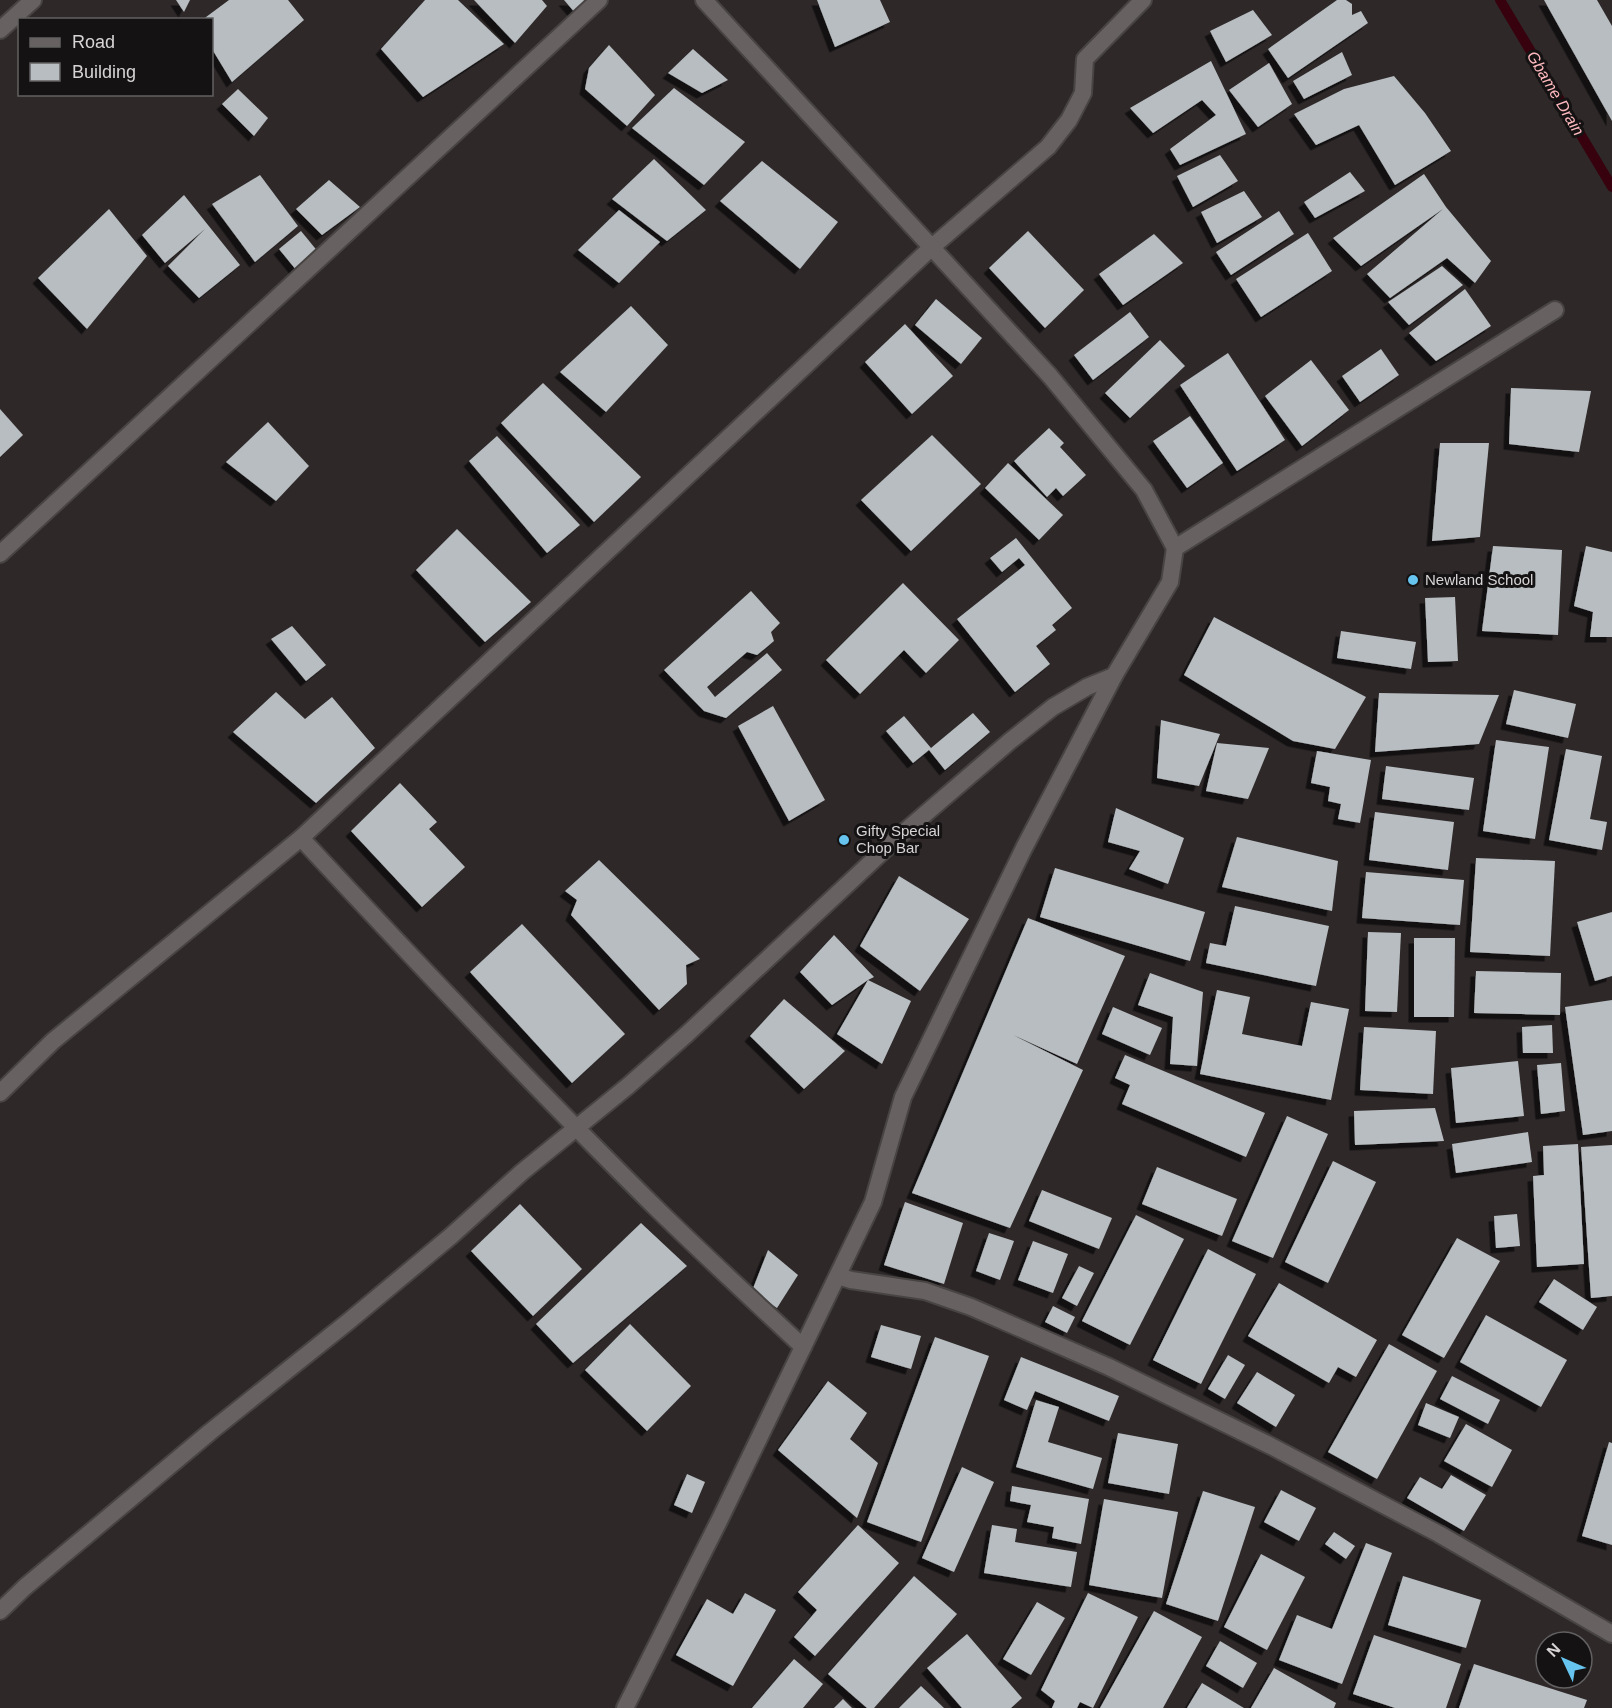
<svg xmlns="http://www.w3.org/2000/svg" width="1612" height="1708" font-family="Arial,sans-serif">
<style>
.lines{fill:none;stroke-linecap:round;stroke-linejoin:round}
.stream{stroke:#37020e;stroke-width:10}
.building{fill:#b7bdc0;filter:url(#shadow)}
.service-casing{stroke:#484444;stroke-width:20}
.minor-casing{stroke:#484444;stroke-width:20}
.service{stroke:#686162;stroke-width:16}
.minor{stroke:#686162;stroke-width:16}
.poi-dot{fill:#66c4ef;stroke:#141212;stroke-width:2}
.labels{text-anchor:middle;stroke-width:6;stroke-linejoin:round;paint-order:stroke}
.poi-label{font-size:15px;fill:#d8d4d5;stroke:#141212;text-anchor:start}
.water-label{font-size:16px;font-style:italic;fill:#fcb8bd;stroke:#141212}
</style>
<defs>
<filter id="shadow"><feDropShadow dx="-5.5" dy="5.5" stdDeviation="0" flood-color="#0009"/></filter>
</defs>
<rect width="100%" height="100%" fill="#2e2829"/>
<g class="lines">
<!-- stream -->
<polyline class="stream" points="1500,0 1612,187"/>
</g>
<!-- building -->
<g class="building">
<polygon points="176,0 190,0 184,12"/>
<polygon points="229,0 288,0 304,20 232,82 212,49 212,20 202,20"/>
<polygon points="425,0 458,0 504,44 423,97 381,49"/>
<polygon points="474,0 542,0 547,6 515,43"/>
<polygon points="564,0 593,0 577,15"/>
<polygon points="817,0 880,0 890,22 835,47"/>
<polygon points="1337,0 1346,0 1352,4 1352,15 1361,11 1368,23 1288,78 1268,49"/>
<polygon points="1544,0 1597,0 1612,26 1612,121"/>
<polygon points="1253,10 1272,35 1226,62 1210,31"/>
<polygon points="609,45 655,95 627,126 585,89 589,68"/>
<polygon points="693,49 728,80 702,93 668,73"/>
<polygon points="1342,52 1352,75 1304,99 1293,81"/>
<polygon points="1211,61 1246,134 1180,165 1170,149 1216,115 1202,100 1153,133 1130,108"/>
<polygon points="1269,63 1292,104 1258,127 1229,90"/>
<polygon points="1394,76 1425,113 1451,151 1395,185 1359,125 1316,145 1294,114 1344,89"/>
<polygon points="674,88 745,142 704,185 632,128"/>
<polygon points="238,89 268,118 254,136 222,104"/>
<polygon points="1220,155 1238,181 1193,207 1177,176"/>
<polygon points="654,159 706,210 667,241 612,199"/>
<polygon points="762,161 838,222 800,269 720,201"/>
<polygon points="1350,172 1365,191 1315,218 1304,202"/>
<polygon points="1424,174 1446,207 1491,261 1475,283 1447,258 1390,298 1367,274 1443,209 1361,266 1333,238"/>
<polygon points="260,175 298,226 255,262 212,204"/>
<polygon points="329,180 360,207 322,235 296,209"/>
<polygon points="1244,191 1262,217 1217,243 1201,212"/>
<polygon points="184,195 240,265 199,298 168,266 205,229 165,263 142,235"/>
<polygon points="109,209 147,256 87,329 38,278"/>
<polygon points="619,210 660,242 619,283 578,250"/>
<polygon points="1279,211 1294,234 1231,275 1216,252"/>
<polygon points="301,231 319,253 297,271 279,249"/>
<polygon points="1028,231 1084,290 1045,328 989,268"/>
<polygon points="1308,233 1332,271 1261,317 1236,279"/>
<polygon points="1154,234 1183,263 1123,305 1099,274"/>
<polygon points="1442,266 1463,285 1409,325 1388,302"/>
<polygon points="1465,289 1491,326 1436,361 1409,333"/>
<polygon points="936,299 982,338 961,364 915,325"/>
<polygon points="631,306 668,345 606,412 560,372"/>
<polygon points="1130,312 1149,337 1093,380 1074,355"/>
<polygon points="905,324 953,376 912,414 865,362"/>
<polygon points="1160,340 1185,366 1130,418 1105,393"/>
<polygon points="1381,349 1399,375 1360,402 1342,376"/>
<polygon points="1228,353 1285,440 1237,471 1180,385"/>
<polygon points="1311,360 1349,410 1302,446 1265,396"/>
<polygon points="543,383 641,477 594,522 501,423"/>
<polygon points="1511,388 1591,391 1579,452 1509,444"/>
<polygon points="0,409 23,435 0,457"/>
<polygon points="1190,416 1223,463 1187,488 1153,441"/>
<polygon points="268,422 309,466 276,501 226,462"/>
<polygon points="1049,428 1064,443 1060,447 1086,475 1063,496 1056,488 1047,497 1014,461"/>
<polygon points="932,435 981,484 911,551 861,500"/>
<polygon points="497,436 580,525 547,553 469,461"/>
<polygon points="1440,443 1489,443 1480,537 1432,541"/>
<polygon points="1008,463 1063,515 1039,540 985,488"/>
<polygon points="457,529 531,602 485,642 416,570"/>
<polygon points="1016,538 1072,608 1052,625 1056,630 1036,646 1050,664 1015,692 957,619 1025,565 1019,558 1002,572 990,558"/>
<polygon points="1493,546 1562,550 1558,635 1482,631"/>
<polygon points="1586,546 1612,552 1612,637 1590,637 1593,612 1574,606"/>
<polygon points="903,583 959,640 926,673 904,650 860,694 826,660"/>
<polygon points="751,591 780,623 771,632 774,641 757,655 747,652 707,687 715,697 767,653 782,670 726,718 704,711 664,670"/>
<polygon points="1455,597 1458,661 1428,662 1425,598"/>
<polygon points="1214,617 1366,697 1335,749 1293,741 1184,675"/>
<polygon points="292,626 326,665 306,681 271,639"/>
<polygon points="1341,631 1416,642 1411,669 1337,658"/>
<polygon points="1514,690 1576,704 1568,738 1506,724"/>
<polygon points="276,692 305,719 332,697 375,748 316,803 233,732"/>
<polygon points="1379,693 1499,695 1479,744 1375,752"/>
<polygon points="773,706 825,800 789,821 738,726"/>
<polygon points="973,713 990,732 945,770 929,750 913,763 886,731 904,716 931,748"/>
<polygon points="1161,720 1220,734 1199,786 1157,778"/>
<polygon points="1496,740 1549,747 1535,839 1483,831"/>
<polygon points="1217,743 1269,748 1248,799 1206,791"/>
<polygon points="1566,749 1602,756 1590,819 1607,822 1602,850 1549,840"/>
<polygon points="1317,751 1371,760 1360,823 1338,819 1341,804 1328,801 1330,787 1311,783"/>
<polygon points="1386,766 1474,778 1469,810 1382,799"/>
<polygon points="400,783 437,822 429,829 465,867 422,907 351,831"/>
<polygon points="1116,808 1184,838 1168,884 1129,869 1140,851 1108,842"/>
<polygon points="1375,812 1454,822 1448,870 1369,860"/>
<polygon points="1237,837 1338,861 1332,911 1222,887"/>
<polygon points="1476,858 1555,861 1550,956 1470,952"/>
<polygon points="599,860 700,959 686,965 687,984 659,1010 571,915 577,900 565,891"/>
<polygon points="1055,868 1205,912 1190,961 1040,917"/>
<polygon points="1366,872 1464,880 1460,925 1362,918"/>
<polygon points="899,876 969,919 920,991 860,946"/>
<polygon points="1235,906 1329,926 1316,986 1206,963 1210,943 1226,946"/>
<polygon points="1612,912 1612,976 1595,981 1577,922"/>
<polygon points="1028,918 1125,956 1077,1064 1013,1035 1083,1070 1010,1228 912,1193"/>
<polygon points="522,924 625,1034 572,1083 470,972"/>
<polygon points="1368,932 1401,933 1397,1012 1365,1011"/>
<polygon points="834,935 874,977 868,980 911,1001 882,1064 837,1034 868,980 832,1005 800,972"/>
<polygon points="1414,938 1455,938 1454,1017 1414,1017"/>
<polygon points="1476,971 1561,973 1560,1015 1474,1013"/>
<polygon points="1150,973 1203,992 1197,1066 1170,1064 1173,1017 1138,1005"/>
<polygon points="1217,990 1250,997 1242,1034 1302,1046 1311,1002 1349,1009 1331,1100 1200,1074"/>
<polygon points="784,999 845,1051 804,1089 750,1036"/>
<polygon points="1612,1000 1612,1131 1583,1135 1565,1007"/>
<polygon points="1113,1007 1162,1028 1150,1055 1102,1034"/>
<polygon points="1552,1025 1553,1053 1523,1053 1522,1027"/>
<polygon points="1364,1027 1436,1031 1433,1094 1360,1090"/>
<polygon points="1125,1055 1265,1113 1246,1157 1122,1104 1130,1085 1115,1078"/>
<polygon points="1518,1061 1524,1116 1456,1123 1451,1068"/>
<polygon points="1561,1063 1565,1111 1541,1114 1537,1065"/>
<polygon points="1435,1108 1444,1141 1355,1145 1354,1111"/>
<polygon points="1287,1116 1328,1134 1273,1258 1232,1241"/>
<polygon points="1528,1132 1532,1162 1456,1173 1452,1144"/>
<polygon points="1578,1144 1584,1264 1537,1267 1533,1176 1544,1175 1543,1146"/>
<polygon points="1612,1145 1612,1296 1591,1298 1581,1147"/>
<polygon points="1333,1161 1376,1182 1328,1283 1285,1262"/>
<polygon points="1157,1167 1237,1199 1222,1236 1142,1204"/>
<polygon points="1042,1190 1112,1218 1099,1249 1029,1221"/>
<polygon points="905,1202 963,1223 944,1284 884,1265"/>
<polygon points="520,1204 582,1269 533,1316 471,1251"/>
<polygon points="1517,1214 1520,1246 1496,1248 1494,1216"/>
<polygon points="1136,1215 1184,1239 1130,1345 1082,1321"/>
<polygon points="641,1223 687,1266 573,1363 536,1324"/>
<polygon points="989,1233 1014,1241 1000,1280 976,1271"/>
<polygon points="1457,1238 1500,1261 1444,1358 1402,1335"/>
<polygon points="1033,1241 1068,1254 1053,1293 1018,1280"/>
<polygon points="1208,1249 1256,1274 1201,1384 1153,1360"/>
<polygon points="768,1250 798,1275 777,1308 752,1291"/>
<polygon points="1079,1266 1094,1273 1077,1306 1062,1298"/>
<polygon points="1554,1279 1597,1307 1583,1330 1539,1302"/>
<polygon points="1279,1283 1377,1340 1356,1377 1338,1367 1329,1383 1248,1336"/>
<polygon points="1053,1306 1075,1317 1067,1333 1045,1322"/>
<polygon points="1486,1315 1567,1360 1541,1407 1460,1362"/>
<polygon points="630,1324 691,1386 647,1431 585,1370"/>
<polygon points="881,1325 921,1336 911,1369 871,1357"/>
<polygon points="935,1337 989,1356 921,1542 867,1522"/>
<polygon points="1389,1344 1437,1371 1377,1479 1328,1452"/>
<polygon points="1228,1355 1245,1365 1225,1399 1208,1389"/>
<polygon points="1021,1357 1119,1396 1109,1421 1035,1391 1027,1410 1004,1400"/>
<polygon points="1257,1372 1295,1395 1276,1427 1237,1403"/>
<polygon points="1452,1376 1500,1400 1488,1424 1440,1399"/>
<polygon points="828,1381 867,1413 850,1439 878,1463 857,1518 778,1450"/>
<polygon points="1036,1400 1059,1407 1048,1442 1102,1458 1093,1489 1016,1467"/>
<polygon points="1426,1403 1459,1417 1450,1438 1418,1425"/>
<polygon points="1466,1424 1512,1450 1492,1487 1444,1461"/>
<polygon points="1118,1433 1178,1444 1169,1494 1108,1483"/>
<polygon points="1609,1442 1612,1443 1612,1545 1582,1536"/>
<polygon points="962,1467 994,1482 954,1572 922,1558"/>
<polygon points="687,1474 705,1482 692,1513 674,1505"/>
<polygon points="1451,1475 1486,1495 1464,1531 1407,1498 1420,1477 1442,1489"/>
<polygon points="1012,1486 1089,1499 1081,1544 1052,1538 1054,1527 1027,1522 1031,1505 1010,1501"/>
<polygon points="1281,1490 1316,1508 1299,1541 1264,1522"/>
<polygon points="1203,1491 1255,1507 1218,1621 1166,1604"/>
<polygon points="1104,1499 1178,1512 1162,1598 1089,1585"/>
<polygon points="858,1525 899,1563 815,1656 794,1637 817,1610 798,1592"/>
<polygon points="992,1525 1017,1529 1015,1542 1077,1552 1071,1587 984,1573"/>
<polygon points="1334,1532 1355,1546 1346,1559 1325,1544"/>
<polygon points="1366,1543 1392,1553 1342,1684 1279,1660 1297,1615 1332,1629"/>
<polygon points="1261,1554 1305,1577 1267,1650 1224,1627"/>
<polygon points="914,1576 957,1614 874,1708 867,1708 828,1674"/>
<polygon points="1403,1576 1481,1600 1466,1648 1388,1625"/>
<polygon points="745,1593 776,1610 733,1686 676,1655 707,1599 733,1614"/>
<polygon points="1088,1593 1138,1617 1093,1708 1080,1702 1077,1708 1052,1708 1055,1701 1041,1690"/>
<polygon points="1037,1602 1065,1618 1031,1675 1003,1659"/>
<polygon points="1154,1611 1202,1637 1163,1708 1100,1708"/>
<polygon points="967,1634 1022,1698 1011,1708 962,1708 927,1668"/>
<polygon points="1374,1635 1461,1664 1446,1708 1395,1708 1353,1694"/>
<polygon points="1220,1641 1257,1663 1243,1688 1206,1666"/>
<polygon points="794,1659 823,1684 803,1708 752,1708"/>
<polygon points="1474,1664 1587,1700 1584,1708 1459,1708"/>
<polygon points="1274,1668 1336,1703 1334,1708 1251,1708"/>
<polygon points="1202,1683 1244,1708 1187,1708"/>
<polygon points="921,1686 944,1708 899,1708"/>
<polygon points="843,1699 852,1708 834,1708"/>
</g>
<g class="lines">
<!-- service casing -->
<g class="service-casing">
<polyline id="service" points="932,247 1048,147 1069,120 1083,93 1085,59 1143,0"/>
</g>
<!-- minor casing -->
<g class="minor-casing">
<g id="minor">
<polyline points="0,30 33,0"/>
<polyline points="1175,548 1555,310"/>
<polyline points="0,554 599,0"/>
<path d="M301,838c115,124 232,248 353,368 49,48 99,94 149,141"/>
<polyline points="0,1093 53,1041 301,838 932,247"/>
<polyline points="838,1276 851,1280 925,1291 971,1307 1109,1367 1271,1446 1439,1534 1612,1634"/>
<polyline points="0,1611 25,1587 210,1432 349,1321 451,1236 522,1172 628,1086 687,1034 896,839 1010,741 1053,707 1087,687 1114,676"/>
<polyline points="625,1708 720,1519 873,1202 903,1097 1024,848 1114,676 1170,582 1175,548 1144,490 1050,376 704,0"/>
</g>
</g>
<!-- service -->
<use href="#service" class="service"/>
<!-- minor -->
<use href="#minor" class="minor"/>
</g>
<!-- markers -->
<g class="poi-dot">
<circle cx="1413" cy="580" r="6"/>
<circle cx="844" cy="840" r="6"/>
</g>
<g class="labels">
<!-- poi labels -->
<g class="poi-label">
<text x="1425" y="585">Newland School</text>
<text x="856" y="836">Gifty Special<tspan x="856" dy="17">Chop Bar</tspan></text>
</g>
<!-- water labels -->
<g class="water-label">
<text transform="translate(1556 93) rotate(59)" y="6">Gbame Drain</text>
</g>
</g>
<!-- legend -->
<rect x="18" y="18" width="195" height="78" fill="#141212" stroke="#626060" stroke-width="1.5"/>
<rect x="30" y="38" width="30" height="9" fill="#686162" stroke="#626060" stroke-width="1.5"/>
<text x="72" y="48" font-size="18" fill="#d8d4d5">Road</text>
<rect x="30" y="63" width="30" height="18" fill="#b7bdc0" stroke="#626060" stroke-width="1.5"/>
<text x="72" y="78" font-size="18" fill="#d8d4d5">Building</text>
<!-- north arrow -->
<g transform="translate(1564 1660) rotate(314)"><circle r="28" fill="#141212" stroke="#626060" stroke-width="1.5"/>
<path d="M0-4.5L10 22L0 15L-10 22Z" fill="#66c4ef"/>
<text y="-9" font-size="16" font-weight="bold" text-anchor="middle" fill="#d8d4d5">N</text>
</g>
</svg>
